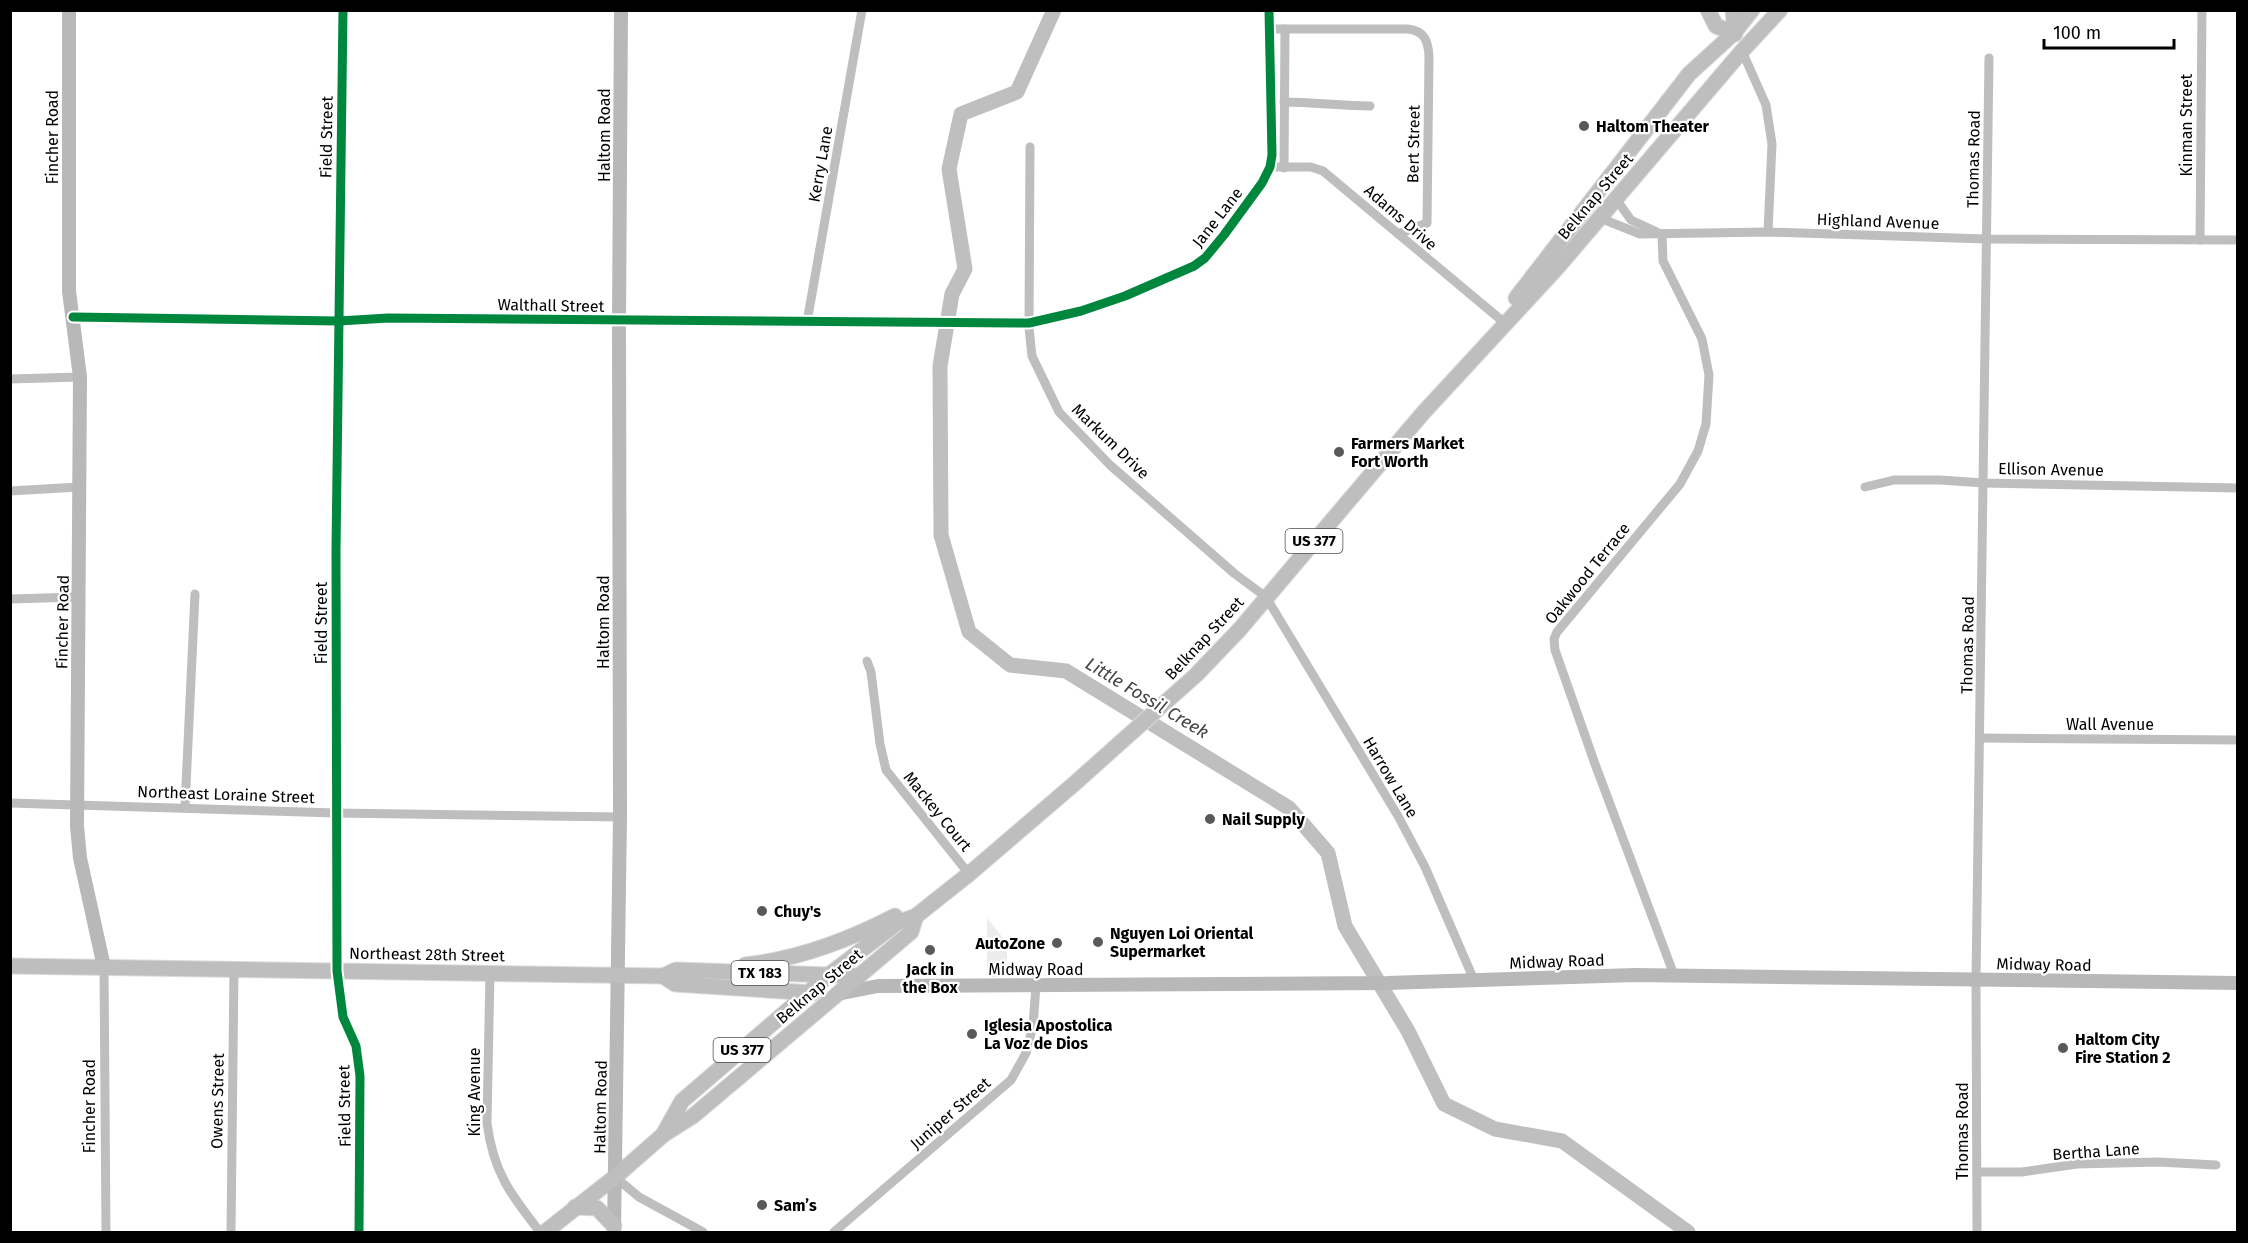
<svg xmlns="http://www.w3.org/2000/svg" width="2248" height="1243" font-family="'Fira Sans',sans-serif">
<style>
.grass{fill:#ececec}
.lines{fill:none;stroke-linecap:round;stroke-linejoin:round}
.river{stroke:#bfbfbf;stroke-width:15}
.primary-casing{stroke:#dbdbdb;stroke-width:17}
.street{stroke:#bebebe;stroke-width:9}
.secondary{stroke:#b8b8b8;stroke-width:14}
.primary{stroke:#bebebe;stroke-width:15}
.cycleway-casing{stroke:#fff;stroke-width:13}
.cycleway{stroke:#00873e;stroke-width:9}
.poi-dot{fill:#595959;stroke:#fff;stroke-width:2}
.labels{text-anchor:middle;stroke-width:4.5;stroke-linejoin:round;paint-order:stroke}
.shield{fill:#fff;stroke:#4c4c4c;stroke-width:1.5}
.shield-label{font-size:15px;font-weight:bold;fill:#000}
.street-label{font-size:16px;fill:#000;stroke:#fff}
.poi-label{font-size:16px;font-weight:bold;fill:#000;stroke:#fff;text-anchor:start}
.water-label{font-size:18px;font-style:italic;fill:#444;stroke:#fff}
</style>
<rect width="100%" height="100%" fill="#fff"/>
<!-- grass -->
<polygon class="grass" points="987,918 1007,943 1007,974 1005,977 991,977 987,974"/>
<g class="lines">
<!-- river -->
<polyline class="river" points="1054,10 1017,92 961,114 949,169 965,269 952,294 940,366 941,535 969,632 1010,665 1066,671 1289,808 1328,853 1345,926 1408,1031 1444,1104 1495,1129 1562,1141 1688,1232"/>
<!-- primary casing -->
<g class="primary-casing">
<g id="primary">
<polyline points="1708,10 1716,26 1734,33"/>
<polyline points="1733,10 1735,34"/>
<polyline points="1516,298 1689,74 1734,33 1752,10"/>
<path d="M745,965c54,-6 102,-24 150,-49"/>
<polyline points="10,966 663,976 676,970 859,976"/>
<polyline points="663,976 675,984 813,993"/>
<polyline points="663,1135 682,1101 830,974 897,923 916,916 969,874 1074,784 1196,675 1240,629 1423,413 1557,268 1742,51 1780,10"/>
<polyline points="575,1207 597,1208 614,1226"/>
<polyline points="545,1232 615,1177 663,1135 693,1116 911,932 916,916"/>
</g>
</g>
<!-- street -->
<g class="street">
<polyline points="343,10 336,550 337,971 343,1017 356,1046 360,1076 359,1232"/>
<path d="M1269,29h139c16,2 20,11 21,27l-2,167 -29,11"/>
<polyline points="1742,51 1766,105 1772,144 1768,232"/>
<path d="M1284,102c30,0 57,4 86,4"/>
<polyline points="1030,147 1029,328 1032,356 1059,412 1110,465 1235,574 1266,597 1398,816 1425,867 1474,980"/>
<polyline points="1270,167 1311,167 1323,171 1500,319"/>
<polyline points="1284,168 1285,29"/>
<polyline points="1616,199 1631,220 1657,232"/>
<polyline points="1600,218 1640,234 1768,232 1986,239 2238,240"/>
<polyline points="1662,234 1663,261 1702,339 1709,375 1706,424 1698,451 1680,484 1557,632 1554,639 1555,650 1595,764 1674,975"/>
<polyline points="2200,240 2202,10"/>
<polyline points="73,317 339,321 388,318 1029,323 1081,311 1125,296 1194,266 1205,258 1224,235 1262,183 1270,167 1272,155 1269,10"/>
<polyline points="807,322 862,10"/>
<polyline points="10,379 80,377"/>
<polyline points="1865,487 1894,480 1940,480 1984,483 2238,488"/>
<polyline points="10,491 79,487"/>
<polyline points="10,599 79,597"/>
<polyline points="867,661 871,672 880,744 886,770 969,874"/>
<polyline points="1981,738 2238,740"/>
<polyline points="10,803 336,813 620,817"/>
<polyline points="185,807 195,594"/>
<polyline points="104,967 106,1232"/>
<path d="M490,972l-3,151c6,49 24,72 53,109"/>
<polyline points="1977,1172 2022,1172 2077,1164 2158,1162 2216,1165"/>
<polyline points="615,1177 639,1197 703,1232"/>
<polyline points="231,1232 234,970"/>
<polyline points="834,1232 1011,1080 1026,1053 1033,1026 1036,986"/>
<polyline points="1977,1232 1976,980 1989,58"/>
</g>
<!-- secondary -->
<g class="secondary">
<polyline points="69,10 69,291 80,377 77,826 80,858 104,967"/>
<polyline points="837,994 878,986 1387,983 1635,975 2238,983"/>
<polyline points="614,1232 620,817 619,321 621,10"/>
</g>
<!-- primary -->
<use href="#primary" class="primary"/>
<!-- cycleway casing -->
<g class="cycleway-casing">
<g id="cycleway">
<polyline points="343,10 336,550 337,971 343,1017 356,1046 360,1076 359,1232"/>
<polyline points="73,317 339,321 388,318 1029,323 1081,311 1125,296 1194,266 1205,258 1224,235 1262,183 1270,167 1272,155 1269,10"/>
</g>
</g>
<!-- cycleway -->
<use href="#cycleway" class="cycleway"/>
</g>
<!-- markers -->
<g class="poi-dot">
<circle cx="1584" cy="126" r="6"/>
<circle cx="1339" cy="452" r="6"/>
<circle cx="1210" cy="819" r="6"/>
<circle cx="762" cy="911" r="6"/>
<circle cx="1098" cy="942" r="6"/>
<circle cx="1057" cy="943" r="6"/>
<circle cx="930" cy="950" r="6"/>
<circle cx="972" cy="1034" r="6"/>
<circle cx="2063" cy="1048" r="6"/>
<circle cx="762" cy="1205" r="6"/>
</g>
<g class="labels">
<!-- shield labels -->
<g class="shield">
<rect x="1285.5" y="529" width="57" height="24" rx="4.5"/>
<rect x="731.5" y="961" width="57" height="24" rx="4.5"/>
<rect x="713.5" y="1038" width="57" height="24" rx="4.5"/>
</g>
<g class="shield-label">
<text x="1314" y="546">US 377</text>
<text x="760" y="978">TX 183</text>
<text x="742" y="1055">US 377</text>
</g>
<!-- street labels -->
<g class="street-label">
<text transform="translate(2186 125) rotate(-90)" y="6">Kinman Street</text>
<text transform="translate(604 135) rotate(-90)" y="6">Haltom Road</text>
<text transform="translate(52 137) rotate(-90)" y="6">Fincher Road</text>
<text transform="translate(326 137) rotate(-89)" y="6">Field Street</text>
<text transform="translate(1413 144) rotate(-89)" y="6">Bert Street</text>
<text transform="translate(1973 159) rotate(-89)" y="6">Thomas Road</text>
<text transform="translate(820 164) rotate(-80)" y="6">Kerry Lane</text>
<text transform="translate(1595 196) rotate(-50)" y="6">Belknap Street</text>
<text transform="translate(1217 217) rotate(-52)" y="6">Jane Lane</text>
<text transform="translate(1401 217) rotate(41)" y="6">Adams Drive</text>
<text transform="translate(1878 221) rotate(2)" y="6">Highland Avenue</text>
<text transform="translate(551 305) rotate(1)" y="6">Walthall Street</text>
<text transform="translate(1111 441) rotate(44)" y="6">Markum Drive</text>
<text transform="translate(2051 469) rotate(1)" y="6">Ellison Avenue</text>
<text transform="translate(1587 573) rotate(-51)" y="6">Oakwood Terrace</text>
<text transform="translate(62 622) rotate(-89)" y="6">Fincher Road</text>
<text transform="translate(603 622) rotate(-90)" y="6">Haltom Road</text>
<text transform="translate(321 623) rotate(-90)" y="6">Field Street</text>
<text transform="translate(1204 638) rotate(-47)" y="6">Belknap Street</text>
<text transform="translate(1967 645) rotate(-89)" y="6">Thomas Road</text>
<text x="2110" y="730">Wall Avenue</text>
<text transform="translate(1391 777) rotate(59)" y="6">Harrow Lane</text>
<text transform="translate(226 794) rotate(2)" y="6">Northeast Loraine Street</text>
<text transform="translate(938 811) rotate(51)" y="6">Mackey Court</text>
<text transform="translate(427 954) rotate(1)" y="6">Northeast 28th Street</text>
<text transform="translate(1557 961) rotate(-2)" y="6">Midway Road</text>
<text transform="translate(2044 964) rotate(1)" y="6">Midway Road</text>
<text x="1036" y="975">Midway Road</text>
<text transform="translate(819 986) rotate(-40)" y="6">Belknap Street</text>
<text transform="translate(474 1092) rotate(-90)" y="6">King Avenue</text>
<text transform="translate(217 1101) rotate(-89)" y="6">Owens Street</text>
<text transform="translate(89 1106) rotate(-90)" y="6">Fincher Road</text>
<text transform="translate(344 1106) rotate(-91)" y="6">Field Street</text>
<text transform="translate(600 1107) rotate(-89)" y="6">Haltom Road</text>
<text transform="translate(950 1113) rotate(-41)" y="6">Juniper Street</text>
<text transform="translate(1962 1131) rotate(-90)" y="6">Thomas Road</text>
<text transform="translate(2096 1151) rotate(-4)" y="6">Bertha Lane</text>
</g>
<!-- poi labels -->
<g class="poi-label">
<text x="1596" y="132">Haltom Theater</text>
<text x="1351" y="449">Farmers Market<tspan x="1351" dy="18">Fort Worth</tspan></text>
<text x="1222" y="825">Nail Supply</text>
<text x="774" y="917">Chuy's</text>
<text x="1110" y="939">Nguyen Loi Oriental<tspan x="1110" dy="18">Supermarket</tspan></text>
<text x="1045" y="949" text-anchor="end">AutoZone</text>
<text x="930" y="975" text-anchor="middle">Jack in<tspan x="930" dy="18">the Box</tspan></text>
<text x="984" y="1031">Iglesia Apostolica<tspan x="984" dy="18">La Voz de Dios</tspan></text>
<text x="2075" y="1045">Haltom City<tspan x="2075" dy="18">Fire Station 2</tspan></text>
<text x="774" y="1211">Sam’s</text>
</g>
<!-- water labels -->
<g class="water-label">
<text transform="translate(1147 698) rotate(31)" y="6">Little Fossil Creek</text>
</g>
</g>
<!-- border -->
<rect width="2248" height="1243" fill="none" stroke="#000000" stroke-width="24"/>
<!-- scale -->
<path d="M2044 39v9h130v-9" fill="none" stroke="#000000" stroke-width="3"/>
<text x="2053" y="39" font-size="18" fill="#000000" stroke="#ffffff" stroke-width="4.5" paint-order="stroke">100 m</text>
</svg>
